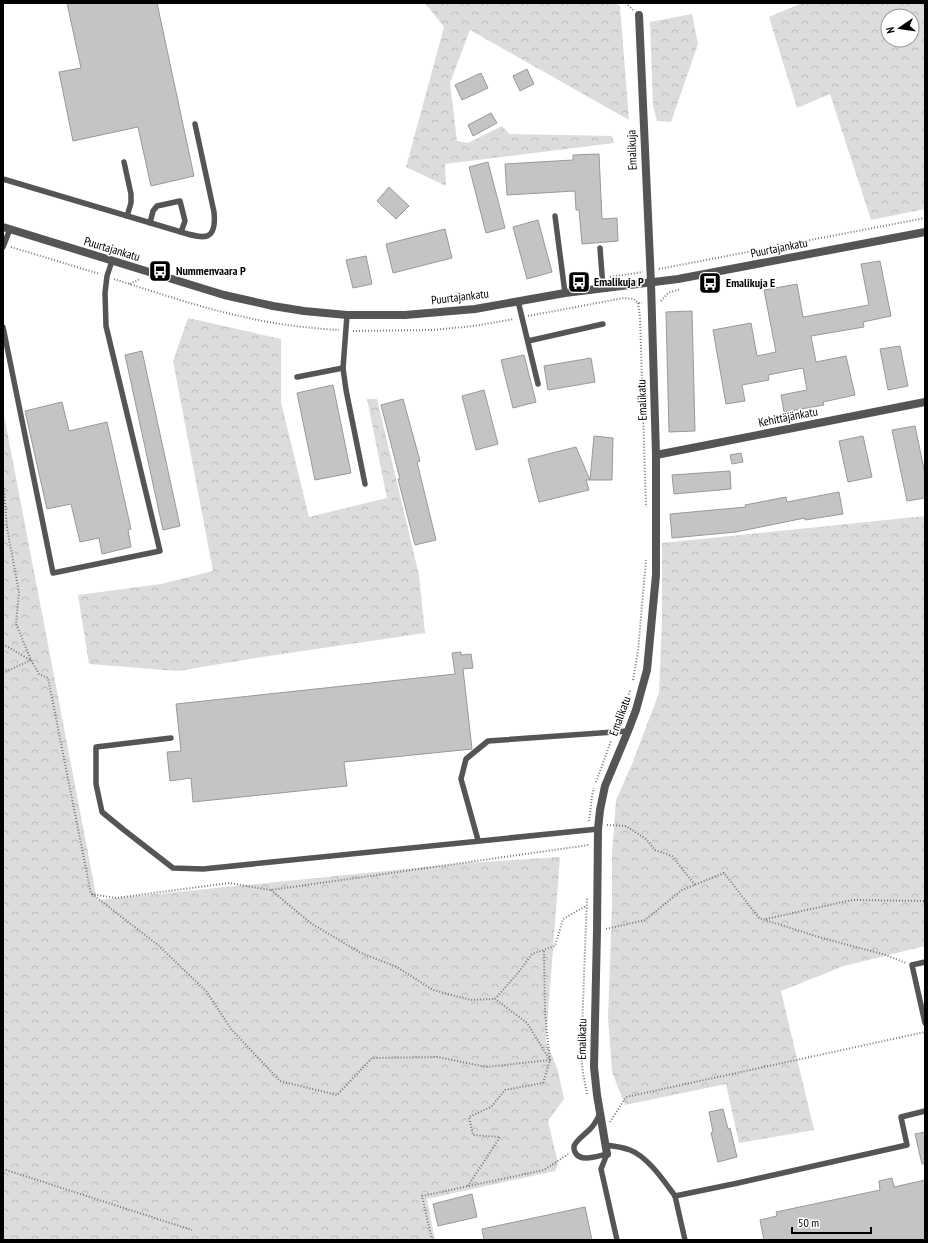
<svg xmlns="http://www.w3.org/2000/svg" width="928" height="1243" font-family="'PT Sans Narrow',sans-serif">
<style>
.forest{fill:url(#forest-crowns);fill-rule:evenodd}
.building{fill:#c4c4c4;stroke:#999}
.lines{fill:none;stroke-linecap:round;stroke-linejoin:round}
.path{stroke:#777;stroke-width:2;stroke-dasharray:1 2;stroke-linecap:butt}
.service{stroke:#555;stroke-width:5.5}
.minor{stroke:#555;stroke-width:8}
.labels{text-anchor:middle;stroke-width:3;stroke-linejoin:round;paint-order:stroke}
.street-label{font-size:12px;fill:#000;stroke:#fff}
.poi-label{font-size:12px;font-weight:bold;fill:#000;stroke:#fff;text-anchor:start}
</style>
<defs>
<pattern id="forest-crowns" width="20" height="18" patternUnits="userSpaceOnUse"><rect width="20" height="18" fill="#dcdcdc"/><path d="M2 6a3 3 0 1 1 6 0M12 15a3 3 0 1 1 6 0" fill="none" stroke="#bbb"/></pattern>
</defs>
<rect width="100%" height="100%" fill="#fff"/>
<!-- forest -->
<g class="forest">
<polygon points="425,3 614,3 620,6 629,120 470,30 450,83 457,141 468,143 502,126 509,134 612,136 614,143 445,164 446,186 406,167 444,27"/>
<path d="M802,3h123v206l-54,11 -41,-126 -33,14 -28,-91zM888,16h24v24h-24z"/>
<polygon points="692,14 698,44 671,122 657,121 653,106 650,22"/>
<polygon points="188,318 281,339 281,402 309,517 387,498 367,399 377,399 419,575 425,633 262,657 178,671 89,664 78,595 161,584 213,571 173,361"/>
<polygon points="3,410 97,900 465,863 560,857 546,1041 558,1071 564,1099 548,1121 558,1163 555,1171 427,1199 435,1240 3,1240"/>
<polygon points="925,516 925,946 844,966 781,991 814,1130 739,1143 726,1084 625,1105 612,1072 608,1018 612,905 612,854 616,800 632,764 659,693 662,620 662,543"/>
</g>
<!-- building -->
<g class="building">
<polygon points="67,3 157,3 194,176 151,186 138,127 73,141 59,72 81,68"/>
<polygon points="527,69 534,84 520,91 513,76"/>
<polygon points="481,73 488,88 462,100 455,85"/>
<polygon points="491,113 497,123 473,136 468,125"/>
<polygon points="599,154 602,219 617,218 618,241 582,244 579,210 576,210 575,191 507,195 505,164 573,160 573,155"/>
<polygon points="488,162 505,228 486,233 469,167"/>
<polygon points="389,187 409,206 396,219 377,201"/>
<polygon points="538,220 552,272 527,279 513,227"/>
<polygon points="445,229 452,258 393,273 386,244"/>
<polygon points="366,256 372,284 353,288 346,260"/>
<polygon points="880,261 891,316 863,322 864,327 811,336 816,362 846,356 855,395 823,402 824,405 784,412 781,395 807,390 803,368 768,375 769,380 742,385 745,401 726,404 713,330 751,323 757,356 776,352 764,290 797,284 803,317 869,305 861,264"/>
<polygon points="692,311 695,431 669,432 666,312"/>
<polygon points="900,346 908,386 888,390 880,349"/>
<polygon points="142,351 180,526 163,530 125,355"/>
<polygon points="524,355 536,402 513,408 501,360"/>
<polygon points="591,358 595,382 548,390 544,366"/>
<polygon points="333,385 351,473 315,480 297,393"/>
<polygon points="484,390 498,444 476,450 462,396"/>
<polygon points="403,399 420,461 417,462 436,540 415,545 398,479 400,479 381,405"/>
<polygon points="62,402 69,431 107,422 131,529 128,530 131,547 102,554 99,538 80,542 71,504 47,509 25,411"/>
<polygon points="915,426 925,474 925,498 907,501 892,430"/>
<polygon points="594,436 613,438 612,480 586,480 589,490 539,502 528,459 576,447 590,480"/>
<polygon points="863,436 872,477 848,482 839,441"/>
<polygon points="741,453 743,462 732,464 730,455"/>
<polygon points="730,471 731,489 674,494 672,475"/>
<polygon points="839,492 843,514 805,520 805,518 736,532 672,538 670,514 746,507 745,505 786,497 787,502"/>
<polygon points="461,652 461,655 471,654 473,668 463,669 472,749 344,762 347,786 193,802 191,778 170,781 167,752 181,751 176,704 455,674 452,653"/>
<polygon points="723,1109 728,1129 730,1128 737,1157 718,1162 711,1133 713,1132 709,1112"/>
<polygon points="925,1132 925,1164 922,1164 915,1134"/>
<polygon points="892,1178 894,1187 925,1180 925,1240 764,1240 760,1220 777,1216 776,1212 880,1190 879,1181"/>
<polygon points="472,1194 477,1217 438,1226 433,1204"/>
<polygon points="585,1207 592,1240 484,1240 482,1229"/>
</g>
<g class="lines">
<!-- path -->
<g class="path">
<polyline points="626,3 633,10"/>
<polyline points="11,247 100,274"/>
<polyline points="659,269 925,218"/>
<polyline points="610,277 643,272"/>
<path d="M114,279c41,13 84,28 126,37 32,8 66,12 99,14"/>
<polyline points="130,284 140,279"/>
<polyline points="661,301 668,293 680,289"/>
<polyline points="638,303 640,317 646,507"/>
<polyline points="528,316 624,298 634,299 638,303 642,303"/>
<polyline points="353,331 432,330 474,326 514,319"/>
<polyline points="3,485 4,489 7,528 19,592 16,624 31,660 39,674 48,678 91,894 116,898 229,883 271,890 589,845"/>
<polyline points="3,644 30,660"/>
<polyline points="3,673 31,660"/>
<polyline points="633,680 638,651 646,560"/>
<polyline points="616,725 631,689"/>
<polyline points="596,782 611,741"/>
<polyline points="589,821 592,796 594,788"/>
<polyline points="607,825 626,826 646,839 655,850 672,856 695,885"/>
<polyline points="271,890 312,924 361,953 397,967 433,990 471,1000 495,999 518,973 532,954 555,946 563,919 586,906"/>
<polyline points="92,894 158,945 206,991 231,1029 280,1081 337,1095 372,1058 438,1057 486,1067 550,1060 527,1023 495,999"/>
<polyline points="766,919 852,900 925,901"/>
<polyline points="606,929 645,920 682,890 724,873 759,918 822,938 886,955 906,963"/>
<polyline points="587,1094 583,1073 581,1055 587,897"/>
<polyline points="610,1122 626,1097 925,1032"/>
<polyline points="3,1169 192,1230"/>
<polyline points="468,1186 500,1137 473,1135 469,1117 491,1107 505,1090 543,1083 550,1060 545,1013 544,950"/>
<polyline points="432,1240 422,1196 544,1170 568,1154"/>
</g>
<!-- service -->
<g class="service">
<polyline points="124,162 131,194 131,203 127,216"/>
<path d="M3,179l178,53c23,7 36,10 33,-20l-19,-88"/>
<polyline points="555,216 565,293"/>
<polyline points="150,223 153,211 157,206 180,201 185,221 181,232"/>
<polyline points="3,247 10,229"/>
<polyline points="600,248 603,288"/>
<polyline points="518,301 538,384"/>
<polyline points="347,315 343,368 346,390 365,484"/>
<polyline points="3,327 53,573 160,551 106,326 105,293 107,276 112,261"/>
<polyline points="528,341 603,324"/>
<polyline points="297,377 343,368"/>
<polyline points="171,738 96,747 96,784 102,812 124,830 173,868 203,869 598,829"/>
<polyline points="478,840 461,779 466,759 488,741 628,731"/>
<polyline points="925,962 912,965 925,1023"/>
<path d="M600,1114c-3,5 -5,10 -9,14 -4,5 -14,11 -17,18 0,2 0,5 1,6 5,11 23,4 32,2"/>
<path d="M605,1145c9,1 17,2 25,5 18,7 34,31 45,46"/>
<polyline points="607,1154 601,1169 617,1240"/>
<polyline points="685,1240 675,1196 738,1183 907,1145 901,1117 925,1111"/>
</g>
<!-- minor -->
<g class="minor">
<polyline points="3,227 224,295 273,306 304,311 347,315 405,315 475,309 565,293 678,279 925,232"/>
<polyline points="656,455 925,402"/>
<polyline points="607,1154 597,1095 594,1067 597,931 598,829 600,810 605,786 628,731 636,710 647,670 656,575 656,455 651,283 639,15"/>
</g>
</g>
<!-- icons -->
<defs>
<g id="bus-square" transform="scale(1.15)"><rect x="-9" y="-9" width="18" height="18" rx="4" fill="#000" stroke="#fff"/><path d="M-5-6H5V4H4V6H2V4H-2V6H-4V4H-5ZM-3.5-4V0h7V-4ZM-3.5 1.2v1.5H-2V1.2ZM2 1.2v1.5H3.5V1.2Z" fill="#fff"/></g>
</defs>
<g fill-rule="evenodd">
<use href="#bus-square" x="160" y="271"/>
<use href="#bus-square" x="579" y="282"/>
<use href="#bus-square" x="710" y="283"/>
</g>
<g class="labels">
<!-- street labels -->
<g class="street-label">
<text transform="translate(632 150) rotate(-92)" y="4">Emalikuja</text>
<text transform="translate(779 248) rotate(-11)" y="4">Puurtajankatu</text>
<text transform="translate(112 249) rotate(17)" y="4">Puurtajankatu</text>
<text transform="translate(460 297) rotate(-7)" y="4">Puurtajankatu</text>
<text transform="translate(642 400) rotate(-92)" y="4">Emalikatu</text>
<text transform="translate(788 417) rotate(-11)" y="4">Kehittäjänkatu</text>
<text transform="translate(620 716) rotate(-70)" y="4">Emalikatu</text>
<text transform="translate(582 1039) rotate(-89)" y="4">Emalikatu</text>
</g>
<!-- poi labels -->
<g class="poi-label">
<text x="176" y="275">Nummenvaara P</text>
<text x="594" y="286">Emalikuja P</text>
<text x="726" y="287">Emalikuja E</text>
</g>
</g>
<!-- border -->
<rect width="928" height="1243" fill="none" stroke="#000000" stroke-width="8"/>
<!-- north arrow -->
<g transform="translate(900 28) rotate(257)"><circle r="19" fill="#ffffff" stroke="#999999"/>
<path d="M0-3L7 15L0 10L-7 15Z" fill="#000000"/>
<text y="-6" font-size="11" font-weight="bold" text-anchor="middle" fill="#000000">N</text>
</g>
<!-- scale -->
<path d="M792 1227v6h79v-6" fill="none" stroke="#000000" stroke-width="2"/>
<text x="798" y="1227" font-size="12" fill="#000000" stroke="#ffffff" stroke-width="3" paint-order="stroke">50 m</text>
</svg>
